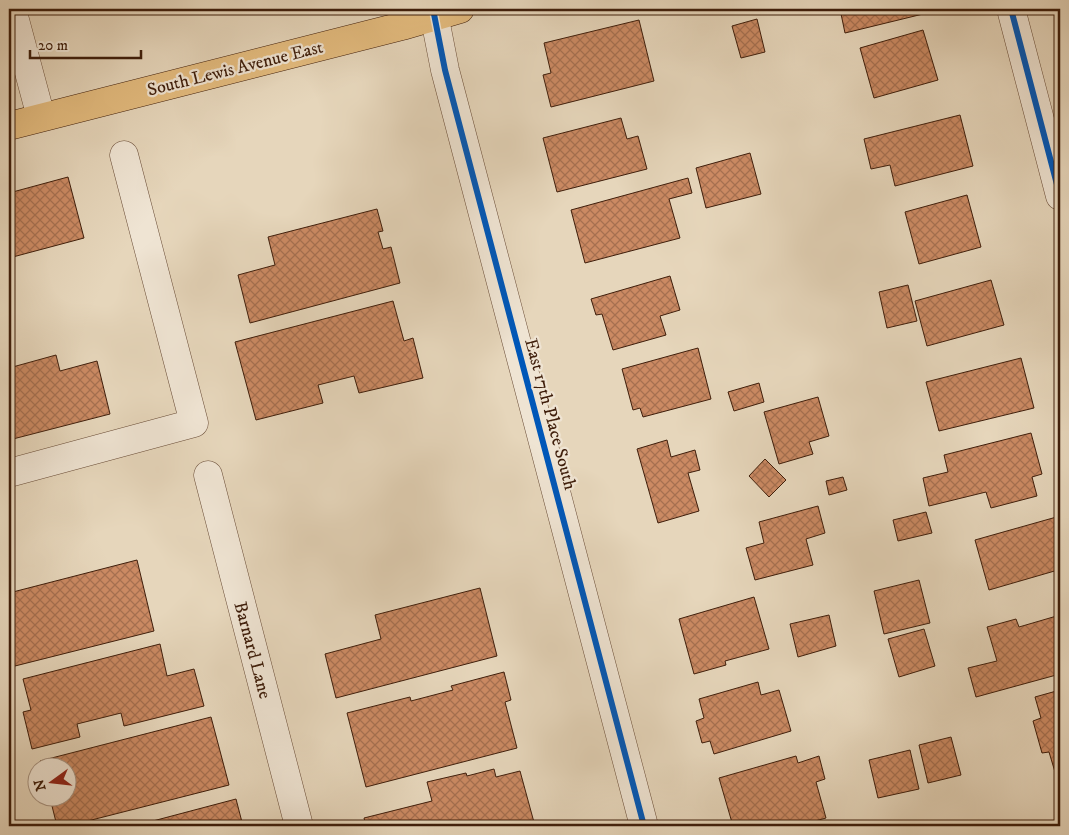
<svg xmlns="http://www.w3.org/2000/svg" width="1069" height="835" font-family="'IM FELL DW Pica',serif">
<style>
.building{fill:url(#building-cross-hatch);stroke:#3f1e0b}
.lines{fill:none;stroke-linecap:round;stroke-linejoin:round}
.minor-casing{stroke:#694c37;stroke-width:29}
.major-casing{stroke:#3f1e0b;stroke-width:29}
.minor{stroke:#efe4d3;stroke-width:28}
.major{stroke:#e3bb7e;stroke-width:28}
.cycleway-casing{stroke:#efe4d3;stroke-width:9}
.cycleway{stroke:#0057b8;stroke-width:6}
.labels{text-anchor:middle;stroke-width:4.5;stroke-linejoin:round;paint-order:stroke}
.street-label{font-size:18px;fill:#3f1e0b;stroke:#efe4d3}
</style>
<defs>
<pattern id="building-cross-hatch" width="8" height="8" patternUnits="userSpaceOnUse" patternTransform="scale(1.25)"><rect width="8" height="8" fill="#cb8a63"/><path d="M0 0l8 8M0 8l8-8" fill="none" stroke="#a67050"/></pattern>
</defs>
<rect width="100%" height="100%" fill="#e6d6bb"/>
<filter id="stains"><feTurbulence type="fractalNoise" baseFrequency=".004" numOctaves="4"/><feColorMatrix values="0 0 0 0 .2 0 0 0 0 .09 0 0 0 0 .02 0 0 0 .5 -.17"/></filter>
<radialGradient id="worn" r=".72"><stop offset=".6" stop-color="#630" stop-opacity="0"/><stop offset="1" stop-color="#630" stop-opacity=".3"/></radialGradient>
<!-- building -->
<g class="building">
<polygon points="840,9 922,9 923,14 845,33"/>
<polygon points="757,19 765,52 741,58 732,26"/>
<polygon points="639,20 654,81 551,107 543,75 551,73 544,43"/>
<polygon points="923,30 938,80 874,98 860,48"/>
<polygon points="960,115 973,166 895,186 890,165 871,169 864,139"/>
<polygon points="621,118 627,139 638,136 647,169 557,192 543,138"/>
<polygon points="750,153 761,194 706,208 696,168"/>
<polygon points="68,177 84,238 9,258 9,193"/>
<polygon points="688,178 692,193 669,199 680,238 585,263 571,210"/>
<polygon points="967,195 981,247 919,264 905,212"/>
<polygon points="377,209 383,231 378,232 383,249 391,247 400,283 250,323 238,275 275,265 268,237"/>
<polygon points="670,276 680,310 660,316 666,335 613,350 602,314 596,315 591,299"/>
<polygon points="991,280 1004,325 927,346 915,301"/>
<polygon points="908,285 917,321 887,328 879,292"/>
<polygon points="393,301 404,341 413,338 423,378 359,393 354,376 318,385 323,403 256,420 235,342"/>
<polygon points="698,348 711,399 643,417 640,408 633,410 622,369"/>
<polygon points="56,355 60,371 97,361 110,414 9,440 9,368"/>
<polygon points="1021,358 1034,408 939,431 926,382"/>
<polygon points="759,383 764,402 734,411 728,392"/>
<polygon points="818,397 829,436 809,442 813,454 779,464 764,412"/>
<polygon points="1031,433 1042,474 1032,477 1037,496 991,508 986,492 929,506 923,478 948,472 944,455"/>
<polygon points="667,440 671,457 695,450 700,470 688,473 699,511 658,523 637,449"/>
<polygon points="765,459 786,480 769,497 749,476"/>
<polygon points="843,477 847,490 829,495 826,481"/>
<polygon points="818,506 825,533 806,539 813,565 755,580 746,548 764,543 759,522"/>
<polygon points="926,512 932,533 898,541 893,520"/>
<polygon points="1060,516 1060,577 1058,570 989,590 975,540"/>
<polygon points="137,560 154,631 11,667 9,660 9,593"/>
<polygon points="919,580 930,623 884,634 874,591"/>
<polygon points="480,588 497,656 336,698 325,654 381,639 375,615"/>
<polygon points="754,597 769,649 725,661 726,665 694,674 679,619"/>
<polygon points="829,615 836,646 798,657 790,624"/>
<polygon points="1060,615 1060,674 976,697 968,668 997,661 987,627 1016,619 1019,627"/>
<polygon points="924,629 935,666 899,677 888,639"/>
<polygon points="160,644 167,676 194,669 204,706 124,726 121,713 77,724 80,737 32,749 23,712 31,710 23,679"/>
<polygon points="504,672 511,700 505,702 517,748 366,787 347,713 410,697 411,701 453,690 451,686"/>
<polygon points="758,682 761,695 779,690 791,731 714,754 710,741 702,743 696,721 704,718 699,699"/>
<polygon points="1060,690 1060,770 1055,772 1049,752 1042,753 1033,721 1041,718 1035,697"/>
<polygon points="211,717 229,785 68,826 57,826 50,798 68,798 68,768 42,768 40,761"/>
<polygon points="951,737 961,775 928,783 919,745"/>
<polygon points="910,750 919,789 878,798 869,760"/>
<polygon points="796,756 798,763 819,756 825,779 816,782 826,818 797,826 733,826 719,778"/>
<polygon points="494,769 496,777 520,771 535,826 366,826 364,818 432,801 427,782 466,773 467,776"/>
<polygon points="236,799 243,826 134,826"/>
</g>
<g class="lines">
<!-- minor casing -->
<g class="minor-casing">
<g id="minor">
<polyline points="12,9 41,117"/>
<polyline points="433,9 445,70 644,826"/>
<polyline points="1011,9 1060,196"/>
<polyline points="9,473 194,423 124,155"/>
<polyline points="208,475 299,826"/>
</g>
</g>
<!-- major casing -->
<g class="major-casing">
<polyline id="major" points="9,126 402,26 460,9"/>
</g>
<!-- minor -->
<use href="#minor" class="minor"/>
<!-- major -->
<use href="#major" class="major"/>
<!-- cycleway casing -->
<g class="cycleway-casing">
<g id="cycleway">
<polyline points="433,9 445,70 644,826"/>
<polyline points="1011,9 1060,196"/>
</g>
</g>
<!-- cycleway -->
<use href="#cycleway" class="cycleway"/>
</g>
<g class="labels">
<!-- street labels -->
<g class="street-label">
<text transform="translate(235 68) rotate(-14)" y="6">South Lewis Avenue East</text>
<text transform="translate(551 414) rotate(75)" y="6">East 17th Place South</text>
<text transform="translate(253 650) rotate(75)" y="6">Barnard Lane</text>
</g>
</g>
<!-- margin -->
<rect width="1069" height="835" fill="none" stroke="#e6d6bb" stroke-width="30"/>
<rect x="10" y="10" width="1049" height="815" fill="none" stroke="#3f1e0b" stroke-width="2.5"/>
<rect x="15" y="15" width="1039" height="805" fill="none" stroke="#3f1e0b"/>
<!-- north arrow -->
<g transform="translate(52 782) rotate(255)"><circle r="24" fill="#efe4d3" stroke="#a99583"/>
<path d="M0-4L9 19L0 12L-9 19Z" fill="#8f2418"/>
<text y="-8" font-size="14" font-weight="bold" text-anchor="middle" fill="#3f1e0b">N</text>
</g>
<!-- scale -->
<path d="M30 50v8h111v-8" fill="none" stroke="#3f1e0b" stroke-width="2.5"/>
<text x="38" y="50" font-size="15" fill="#3f1e0b" stroke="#efe4d3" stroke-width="4" paint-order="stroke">20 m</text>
<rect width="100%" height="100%" filter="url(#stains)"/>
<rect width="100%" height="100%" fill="url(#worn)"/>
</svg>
